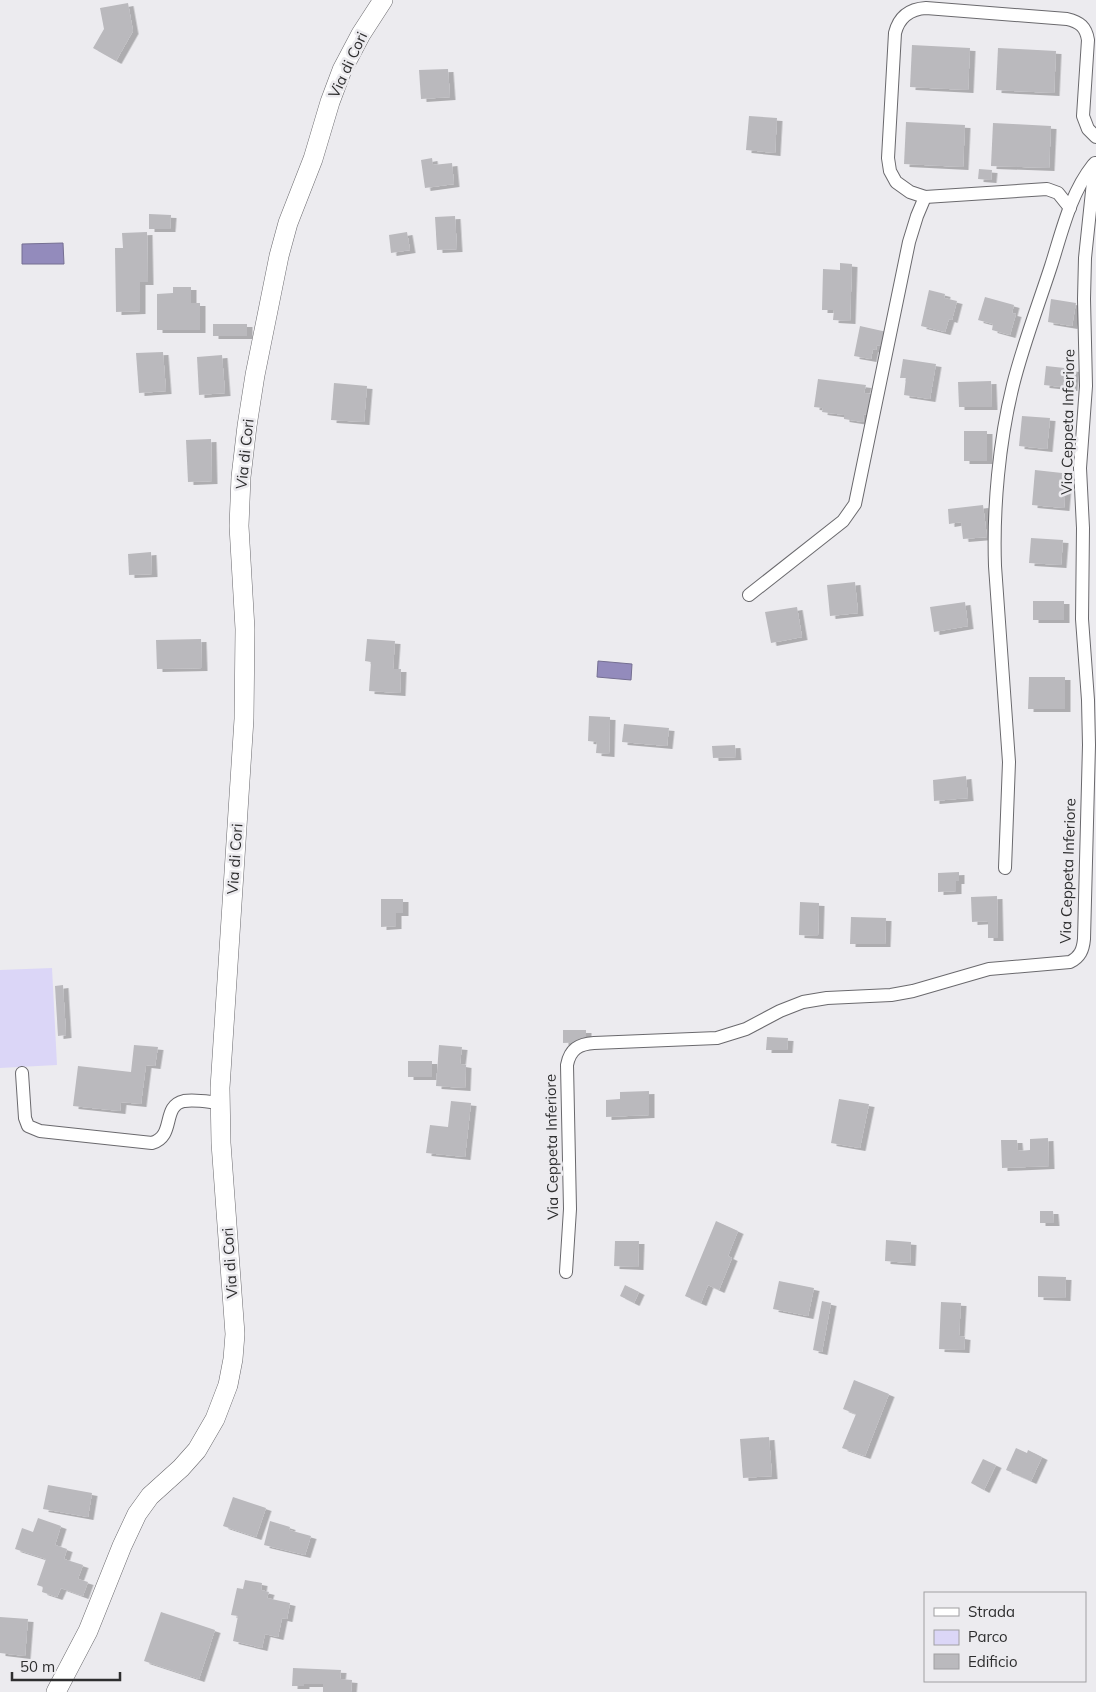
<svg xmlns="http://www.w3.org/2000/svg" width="1096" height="1692" font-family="Mulish,sans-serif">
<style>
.green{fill:#dbd6f7}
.water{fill:#938bbc;stroke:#756f92}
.building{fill:#bab9bd;filter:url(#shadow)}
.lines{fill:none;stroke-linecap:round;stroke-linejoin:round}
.street-casing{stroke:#6a696d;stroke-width:14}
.secondary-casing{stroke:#6a696d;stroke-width:20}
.street{stroke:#fff;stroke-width:12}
.secondary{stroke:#fff;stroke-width:19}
.labels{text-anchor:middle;stroke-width:5;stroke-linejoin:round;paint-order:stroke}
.street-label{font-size:15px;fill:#2e2e2f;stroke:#ecebef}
</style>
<defs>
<filter id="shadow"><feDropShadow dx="5.5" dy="3" stdDeviation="0" flood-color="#0004"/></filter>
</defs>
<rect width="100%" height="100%" fill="#ecebef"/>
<!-- green -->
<polygon class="green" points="52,968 57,1065 0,1068 0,970"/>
<!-- water -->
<g class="water">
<polygon points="63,243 64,264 22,264 22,244"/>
<polygon points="598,661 632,664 631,680 597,677"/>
</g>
<!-- building -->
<g class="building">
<polygon points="128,3 133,31 116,61 93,48 104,29 100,8"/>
<polygon points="912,45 970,48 968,90 910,87"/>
<polygon points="998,48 1056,51 1054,93 996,90"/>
<polygon points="448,69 450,97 421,99 419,70"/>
<polygon points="749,116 777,118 775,153 746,150"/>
<polygon points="906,122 965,125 963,167 904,164"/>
<polygon points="993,123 1051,126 1049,168 991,166"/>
<polygon points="432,158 433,165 452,163 454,184 425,188 421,160"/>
<polygon points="979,169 992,170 991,180 978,179"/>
<polygon points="149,214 171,215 170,229 149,229"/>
<polygon points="455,216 457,249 437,250 435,217"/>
<polygon points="147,232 148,282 140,282 140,311 116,312 115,248 123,248 122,233"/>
<polygon points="407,232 410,250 391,253 389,235"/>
<polygon points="840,263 852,264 850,321 833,320 834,310 822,310 823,269 840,270"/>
<polygon points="173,287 191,287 191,303 200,303 200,330 157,330 157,294 173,293"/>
<polygon points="929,290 945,294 944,298 957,301 952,320 949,319 945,332 921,326"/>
<polygon points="985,297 1014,305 1012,313 1016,314 1010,335 992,330 993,324 978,320"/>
<polygon points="1051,299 1076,303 1072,326 1048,322"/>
<rect x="213" y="324" width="34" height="12"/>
<polygon points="860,326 887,332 885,347 877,345 876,350 873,349 871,359 854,356"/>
<polygon points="163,352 166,391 139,393 136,353"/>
<polygon points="222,355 225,393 199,395 197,357"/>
<polygon points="903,359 936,364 930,399 904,395 906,378 900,378"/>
<polygon points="1046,366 1074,369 1072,388 1044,385"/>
<polygon points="818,379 866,385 864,393 872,394 869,415 864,414 863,422 844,419 844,415 822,412 823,408 814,407"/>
<polygon points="991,381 992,407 959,407 958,382"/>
<polygon points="334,383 367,386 364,422 331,420"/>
<polygon points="1022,416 1050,418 1047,449 1019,446"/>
<rect x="964" y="431" width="23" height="30"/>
<polygon points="211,439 212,481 188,482 186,440"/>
<polygon points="1035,470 1062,473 1061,485 1066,485 1064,508 1032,505"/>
<polygon points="983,505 987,537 963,539 961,522 949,524 948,509"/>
<polygon points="1031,538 1063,540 1061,565 1029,563"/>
<polygon points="151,552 152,574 129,575 128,554"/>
<polygon points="855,582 858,613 830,616 827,585"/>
<rect x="1033" y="601" width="31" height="19"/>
<polygon points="965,602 968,626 934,632 930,607"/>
<polygon points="797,607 802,637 771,643 765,612"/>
<polygon points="201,639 202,668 157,669 156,640"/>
<polygon points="367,639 395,641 393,669 401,669 400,693 369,691 371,662 365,661"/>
<polygon points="1029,677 1065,677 1065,709 1028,709"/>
<polygon points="589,716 610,717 609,754 596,753 597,742 588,741"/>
<polygon points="624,724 669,728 667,746 622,742"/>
<polygon points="735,745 736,757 713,758 712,746"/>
<polygon points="966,776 968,798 934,801 933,780"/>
<polygon points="959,872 959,881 956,881 956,891 938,892 938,873"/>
<polygon points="997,896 998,938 988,938 988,921 972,922 971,897"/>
<polygon points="381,899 403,899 403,913 396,913 396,926 381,927"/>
<polygon points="800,902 819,903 818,936 799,935"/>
<polygon points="851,917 886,918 885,944 850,944"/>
<polygon points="63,985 66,1035 58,1036 55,986"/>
<polygon points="563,1030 586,1030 586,1042 563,1043"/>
<polygon points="767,1037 788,1038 787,1050 766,1050"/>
<polygon points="134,1045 158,1047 155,1066 146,1065 141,1104 121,1102 120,1111 73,1106 78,1066 131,1072"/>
<polygon points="439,1045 462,1047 460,1064 466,1065 465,1088 436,1086"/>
<rect x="408" y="1061" width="24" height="16"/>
<polygon points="649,1091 649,1115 606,1117 606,1100 620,1099 620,1092"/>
<polygon points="839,1099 869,1104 860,1148 831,1143"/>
<polygon points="451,1101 471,1103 465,1157 426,1153 430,1125 448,1127"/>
<polygon points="1048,1138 1049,1166 1002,1168 1001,1140 1017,1140 1018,1151 1030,1150 1030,1139"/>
<polygon points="1040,1211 1053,1211 1054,1223 1040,1223"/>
<polygon points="716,1221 738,1231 728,1256 732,1258 719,1290 708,1285 701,1303 685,1296"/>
<polygon points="886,1240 911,1242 910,1263 885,1261"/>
<polygon points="615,1241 639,1241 638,1267 614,1266"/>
<polygon points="1038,1276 1066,1277 1065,1298 1038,1297"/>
<polygon points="779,1281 814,1288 808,1316 773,1309"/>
<polygon points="625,1285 639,1292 634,1303 620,1296"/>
<polygon points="822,1301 831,1303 822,1352 813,1350"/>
<polygon points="941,1302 961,1303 959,1336 965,1337 964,1350 939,1349"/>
<polygon points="854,1380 889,1394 865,1456 842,1448 856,1414 843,1409"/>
<polygon points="769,1437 772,1476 743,1478 740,1439"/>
<polygon points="1016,1448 1027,1453 1028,1450 1042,1457 1031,1481 1006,1470"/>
<polygon points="983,1459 996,1465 984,1490 971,1483"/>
<polygon points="48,1485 92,1493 88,1517 43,1509"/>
<polygon points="233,1497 266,1508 256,1537 223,1526"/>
<polygon points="38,1518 61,1526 55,1545 67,1549 64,1559 83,1565 78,1579 88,1582 83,1596 61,1588 57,1597 42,1592 43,1587 37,1585 46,1559 15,1549 22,1528 33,1532"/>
<polygon points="270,1521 290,1527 289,1530 311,1536 305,1555 264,1545"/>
<polygon points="245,1580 262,1583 261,1590 269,1592 267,1598 290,1603 287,1619 282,1618 278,1637 265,1634 262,1648 233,1641 238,1616 231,1615 237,1588 243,1589"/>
<polygon points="161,1612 215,1630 199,1679 144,1661"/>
<polygon points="0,1617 28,1619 25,1656 0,1653"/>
<polygon points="293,1668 341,1670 340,1679 352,1680 351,1692 323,1692 323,1684 304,1684 304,1686 292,1686"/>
</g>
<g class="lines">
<!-- street casing -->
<g class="street-casing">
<g id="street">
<path d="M1070,208l-12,-15 -11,-4 -122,8 -15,-5 -14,-10 -6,-11 -2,-13 7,-125c4,-16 15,-24 31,-25l141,11c13,3 19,8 21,21l-5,76 5,13 8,8"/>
<polyline points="749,595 843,521 855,504 909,242 917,216 925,197"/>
<path d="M1005,868l4,-106 -14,-196c-2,-58 4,-124 18,-181 10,-40 25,-79 38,-119 11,-34 19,-72 42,-101"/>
<path d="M22,1073l3,45 3,8 12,5 112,12c24,-7 9,-37 32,-42 11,-2 25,1 36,2"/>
<path d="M566,1272l4,-63 -3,-144c3,-16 12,-21 27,-22l123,-5 29,-9 34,-18 23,-9 24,-4 64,-3 22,-4 76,-22 81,-7c10,-5 13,-12 14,-23l5,-194 -1,-45 -6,-81 1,-91 -3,-60 6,-82 -2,-87 1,-41 10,-95"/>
</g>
</g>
<!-- secondary casing -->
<g class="secondary-casing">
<polyline id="secondary" points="56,1692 88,1631 122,1546 137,1514 150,1496 181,1468 197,1450 215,1419 228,1385 233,1359 235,1334 221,1143 220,1088 244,719 245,629 239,526 241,477 247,426 255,375 279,256 288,223 313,159 330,102 342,70 361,34 383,0"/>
</g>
<!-- street -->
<use href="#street" class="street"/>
<!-- secondary -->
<use href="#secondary" class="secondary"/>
</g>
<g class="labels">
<!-- street labels -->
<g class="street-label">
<text transform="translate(348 65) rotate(-65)" y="5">Via di Cori</text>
<text transform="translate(1068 422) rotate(-89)" y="5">Via Ceppeta Inferiore</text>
<text transform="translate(245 454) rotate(-84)" y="5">Via di Cori</text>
<text transform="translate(235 859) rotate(-86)" y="5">Via di Cori</text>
<text transform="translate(1068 871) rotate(-88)" y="5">Via Ceppeta Inferiore</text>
<text transform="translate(552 1147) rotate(-91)" y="5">Via Ceppeta Inferiore</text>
<text transform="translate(230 1263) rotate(-94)" y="5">Via di Cori</text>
</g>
</g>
<!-- legend -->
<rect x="924" y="1592" width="162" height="90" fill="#ecebef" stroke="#a09fa2"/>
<rect x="934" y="1608" width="25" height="8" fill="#ffffff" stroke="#a09fa2"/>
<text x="968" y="1617" font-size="15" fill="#2e2e2f">Strada</text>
<rect x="934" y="1630" width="25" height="15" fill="#dbd6f7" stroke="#a09fa2"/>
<text x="968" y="1642" font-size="15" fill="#2e2e2f">Parco</text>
<rect x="934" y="1654" width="25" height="15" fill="#bab9bd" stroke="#a09fa2"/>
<text x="968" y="1667" font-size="15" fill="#2e2e2f">Edificio</text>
<!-- scale -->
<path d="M12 1672v8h108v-8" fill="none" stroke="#2e2e2f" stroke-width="2.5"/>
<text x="20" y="1672" font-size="15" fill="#2e2e2f" stroke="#ecebef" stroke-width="4" paint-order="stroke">50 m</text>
</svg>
